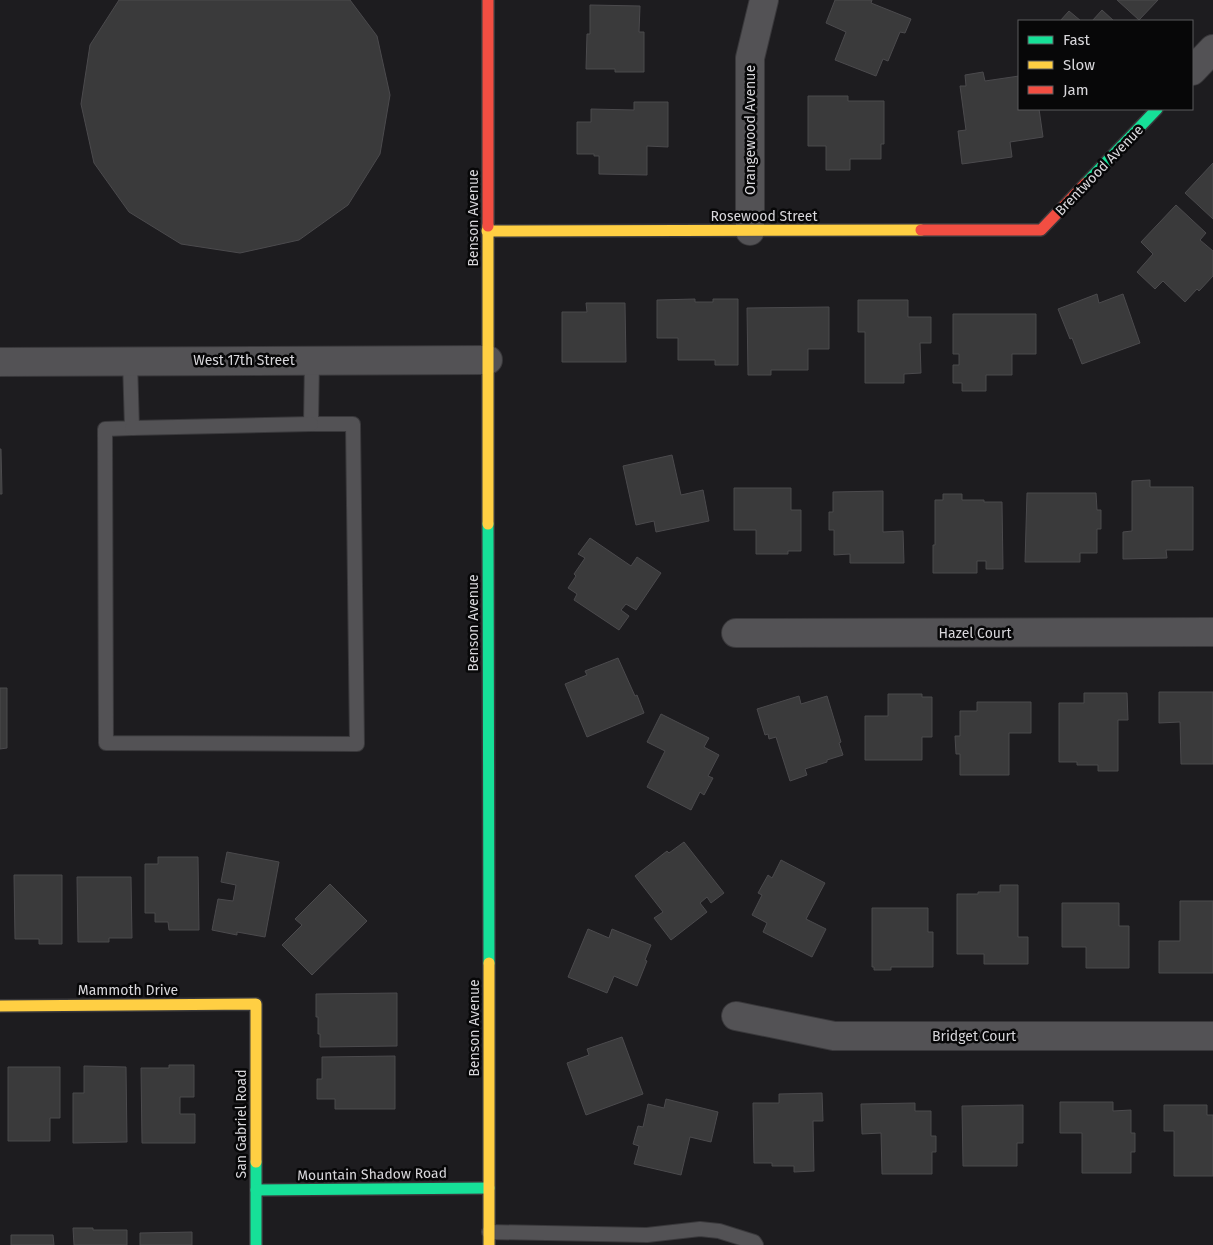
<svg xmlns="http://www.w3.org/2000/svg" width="1213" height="1245" font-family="'Fira Sans',sans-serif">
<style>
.building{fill:#3a3a3b;stroke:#4b4a4d}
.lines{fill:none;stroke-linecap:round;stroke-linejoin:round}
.lane-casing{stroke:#39383b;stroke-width:16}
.street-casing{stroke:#39383b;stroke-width:30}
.fast-casing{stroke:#39383b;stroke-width:14}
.slow-casing{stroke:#39383b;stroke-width:14}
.jam-casing{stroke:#39383b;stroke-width:14}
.lane{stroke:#535255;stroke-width:14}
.street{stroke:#535255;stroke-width:28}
.fast{stroke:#16e098;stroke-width:11}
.slow{stroke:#ffcf43;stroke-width:11}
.jam{stroke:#f24e42;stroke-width:11}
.labels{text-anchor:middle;stroke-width:5;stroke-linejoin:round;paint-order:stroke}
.street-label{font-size:14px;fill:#d8d7db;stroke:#070708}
</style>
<rect width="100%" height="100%" fill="#1d1c1f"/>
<!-- building -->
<g class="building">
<polygon points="119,0 350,0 377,36 390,95 380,154 348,205 299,240 240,253 181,244 129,212 94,163 81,104 90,45"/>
<polygon points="835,0 872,0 871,3 911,19 905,33 900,32 888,61 883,59 876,76 835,60 846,32 826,23"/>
<polygon points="1117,0 1158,0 1139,20"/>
<polygon points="590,5 640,6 639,32 644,32 644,72 615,72 615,69 586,69 587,34 590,34"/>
<polygon points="1102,10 1114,21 1092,21"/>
<polygon points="1069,11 1081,21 1060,21"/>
<polygon points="983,72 985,81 1019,76 1019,109 1039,109 1043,137 1010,142 1012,157 962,164 958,131 966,130 960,86 966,86 965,75"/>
<polygon points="808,96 848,96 848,101 884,101 884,144 881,144 881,159 850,159 850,170 826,170 826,146 808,146"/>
<polygon points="634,102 668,102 668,147 647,146 647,175 599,174 599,156 594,156 594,154 577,154 577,122 591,122 591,109 634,110"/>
<polygon points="1213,163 1213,219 1185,193"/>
<polygon points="1176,205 1206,233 1200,240 1213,251 1213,276 1199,291 1197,289 1185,302 1163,281 1155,289 1137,272 1153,254 1141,242"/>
<polygon points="1097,294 1099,303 1123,294 1140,343 1082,364 1072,338 1070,339 1058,309"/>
<polygon points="695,299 695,302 713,302 713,299 738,299 738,365 715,365 715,360 678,360 678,338 657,338 657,300"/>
<polygon points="858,300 908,300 908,317 931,317 931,343 920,343 921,373 904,374 904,383 865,383 865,332 858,332"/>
<polygon points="586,303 625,303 626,362 562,362 562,312 587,312"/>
<polygon points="829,307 829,349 808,349 808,370 771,370 771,375 748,375 747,308"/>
<polygon points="953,314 1036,314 1036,354 1012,354 1012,375 986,375 986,391 962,391 962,383 953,383 953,365 959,365 959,354 953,354"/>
<polygon points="0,449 1,449 2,494 0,494"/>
<polygon points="672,455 681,495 703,490 709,521 656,532 654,521 636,525 623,466"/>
<polygon points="1150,480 1150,487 1193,487 1193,550 1166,550 1167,558 1123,559 1123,532 1132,531 1132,481"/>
<polygon points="734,488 791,488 791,510 801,510 801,551 788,551 788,554 756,554 756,530 734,530"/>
<polygon points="883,491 883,532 903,531 904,563 850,563 850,554 834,555 834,530 829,530 829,512 833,512 833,492"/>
<polygon points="1027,493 1096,493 1097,510 1101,510 1101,529 1097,529 1097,553 1080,553 1080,562 1025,562"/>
<polygon points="943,494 962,494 962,500 984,500 984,502 1002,502 1003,569 986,569 986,561 977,561 977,573 933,573 933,545 935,545 935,500 943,500"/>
<polygon points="590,538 631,566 637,557 661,573 636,610 626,604 621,610 629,616 619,630 574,600 577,594 568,588 576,576 574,574 585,558 578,554"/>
<polygon points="618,658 635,696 637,695 644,713 587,737 565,684 587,675 585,671"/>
<polygon points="0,688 7,688 7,748 0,749"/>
<polygon points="1159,692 1213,692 1213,764 1181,764 1180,722 1159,723"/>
<polygon points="1084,693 1127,693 1128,720 1118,720 1118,771 1098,771 1098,765 1077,765 1077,762 1059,762 1059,703 1084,703"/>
<polygon points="888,694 922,694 922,697 932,697 932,737 922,737 922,760 865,760 865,716 888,716"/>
<polygon points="799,696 801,704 827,696 841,742 839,743 843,755 827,760 827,762 805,769 807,775 790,781 776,737 769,739 768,734 765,735 757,709"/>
<polygon points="977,702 1031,702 1031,733 1009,733 1009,775 960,775 960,754 956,754 955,736 960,736 960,711 977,711"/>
<polygon points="661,714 709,738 704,747 719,755 708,776 713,778 704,795 700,792 691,810 647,787 665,751 647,742"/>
<polygon points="684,842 724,893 711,903 707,897 700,903 707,912 671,940 654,918 663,912 635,876 667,851 669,853"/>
<polygon points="227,852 279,862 265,937 237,932 237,935 212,930 218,899 233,901 236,885 221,882"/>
<polygon points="158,857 198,857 199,930 169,930 168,922 155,922 155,913 145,913 145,864 158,864"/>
<polygon points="781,860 825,883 806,919 826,929 812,957 763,932 767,923 752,915 762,895 758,893 768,875 772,878"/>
<polygon points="14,875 62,875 62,944 39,944 39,939 15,939"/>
<polygon points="77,877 131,877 132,938 109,938 109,942 78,942"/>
<polygon points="330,884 367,921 312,975 282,945 302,925 295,919"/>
<polygon points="1000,885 1018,885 1018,937 1028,937 1028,964 984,964 984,954 957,954 957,894 978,894 978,892 1000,892"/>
<polygon points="1180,901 1213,901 1213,973 1159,973 1159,941 1180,941"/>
<polygon points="1062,903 1119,903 1119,926 1129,926 1129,968 1086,968 1086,947 1062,947"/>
<polygon points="872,908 928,908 928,932 933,932 933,967 891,967 891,970 874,970 874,967 872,967"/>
<polygon points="588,929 609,938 612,929 651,945 645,960 647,961 637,986 614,976 607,993 568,977"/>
<polygon points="397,993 397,1046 320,1047 320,1034 318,1034 318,1017 316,1017 316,994"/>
<polygon points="622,1037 643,1094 586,1115 567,1063 589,1055 587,1049"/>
<polygon points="395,1056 395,1109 335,1109 335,1099 317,1099 317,1079 322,1079 322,1057"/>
<polygon points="169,1065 194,1065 194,1097 180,1097 180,1114 195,1114 195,1143 142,1143 141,1068 169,1068"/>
<polygon points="84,1066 126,1067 127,1142 73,1143 73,1093 84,1093"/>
<polygon points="8,1067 60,1067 60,1118 50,1118 50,1141 8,1141"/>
<polygon points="822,1093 823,1121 813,1121 814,1171 794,1172 794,1166 772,1166 772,1163 754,1163 753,1103 779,1103 779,1094"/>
<polygon points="666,1099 718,1112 711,1142 690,1137 681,1175 634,1164 639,1146 633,1144 638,1126 643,1127 648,1104 664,1108"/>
<polygon points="1060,1102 1113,1102 1113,1111 1131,1110 1131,1133 1135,1133 1135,1152 1131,1152 1131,1173 1082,1173 1082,1133 1060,1133"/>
<polygon points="915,1103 915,1111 931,1111 931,1136 936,1136 936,1152 932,1152 932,1174 882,1174 881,1133 862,1134 861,1104"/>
<polygon points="1023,1105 1023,1143 1017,1143 1017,1166 963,1166 962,1106"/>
<polygon points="1164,1105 1207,1105 1207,1115 1213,1115 1213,1176 1174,1176 1174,1131 1164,1131"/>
<polygon points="73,1228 93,1228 93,1230 127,1230 127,1245 74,1245"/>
<polygon points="192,1232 192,1245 140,1245 140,1233"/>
<polygon points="11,1235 53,1235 54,1245 11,1245"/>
</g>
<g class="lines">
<!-- lane casing -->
<g class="lane-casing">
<g id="lane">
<polyline points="130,361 132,428 105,429 106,743 357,744 353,424 311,424 312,360"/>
<polyline points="132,428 311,424"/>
<polyline points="489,1232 647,1235 700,1229 719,1231 754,1242 756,1245"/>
</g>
</g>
<!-- street casing -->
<g class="street-casing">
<g id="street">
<polyline points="1192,71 1213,49"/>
<polyline points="750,231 750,58 764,0"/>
<polyline points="0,362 488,360"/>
<polyline points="736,633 1213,632"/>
<polyline points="736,1016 834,1036 1213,1036"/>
</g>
</g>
<!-- fast casing -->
<g class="fast-casing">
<g id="fast">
<polyline points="1086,183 1157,109"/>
<polyline points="488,524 489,963"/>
<polyline points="256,1162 256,1245"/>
<polyline points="256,1190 489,1188"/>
</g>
</g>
<!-- slow casing -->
<g class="slow-casing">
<g id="slow">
<polyline points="488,226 488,524"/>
<polyline points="487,231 921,230"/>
<polyline points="489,963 489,1245"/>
<polyline points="0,1006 256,1004 256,1162"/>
</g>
</g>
<!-- jam casing -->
<g class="jam-casing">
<g id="jam">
<polyline points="488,0 488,226"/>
<polyline points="921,230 1041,230 1086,183"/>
</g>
</g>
<!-- lane -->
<use href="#lane" class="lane"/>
<!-- street -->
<use href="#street" class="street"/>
<!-- fast -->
<use href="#fast" class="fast"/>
<!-- slow -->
<use href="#slow" class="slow"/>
<!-- jam -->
<use href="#jam" class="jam"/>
</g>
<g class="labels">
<!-- street labels -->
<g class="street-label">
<text transform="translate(750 130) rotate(-90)" y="5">Orangewood Avenue</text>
<text transform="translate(1099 170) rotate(-46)" y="5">Brentwood Avenue</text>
<text x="764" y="221">Rosewood Street</text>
<text transform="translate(473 218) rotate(-90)" y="5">Benson Avenue</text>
<text x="244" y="365">West 17th Street</text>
<text transform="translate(473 623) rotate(-90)" y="5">Benson Avenue</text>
<text x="975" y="638">Hazel Court</text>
<text x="128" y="995">Mammoth Drive</text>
<text transform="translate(474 1028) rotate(-90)" y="5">Benson Avenue</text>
<text x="974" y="1041">Bridget Court</text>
<text transform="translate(241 1124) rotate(-90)" y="5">San Gabriel Road</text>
<text transform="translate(372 1174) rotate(-1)" y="5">Mountain Shadow Road</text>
</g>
</g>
<!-- legend -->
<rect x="1018" y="20" width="175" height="90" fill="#070708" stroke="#5b5a5c"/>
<rect x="1028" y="36" width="25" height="8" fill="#16e098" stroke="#5b5a5c"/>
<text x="1063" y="45" font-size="15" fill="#d8d7db">Fast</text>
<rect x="1028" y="61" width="25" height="8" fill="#ffcf43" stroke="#5b5a5c"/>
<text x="1063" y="70" font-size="15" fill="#d8d7db">Slow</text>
<rect x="1028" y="86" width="25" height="8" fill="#f24e42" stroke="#5b5a5c"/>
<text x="1063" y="95" font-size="15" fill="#d8d7db">Jam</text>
</svg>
